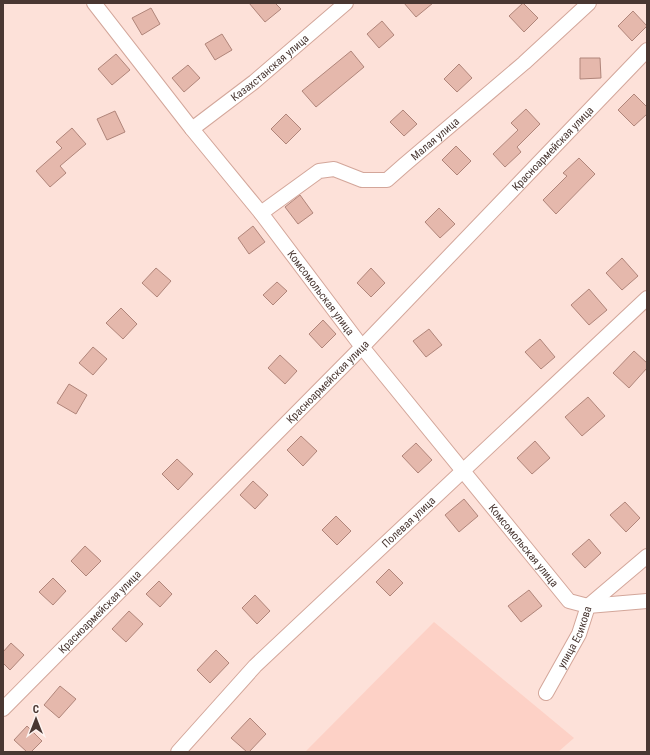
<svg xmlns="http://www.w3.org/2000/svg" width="650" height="755" font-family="'Roboto Condensed',sans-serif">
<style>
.built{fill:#fdd1c6}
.building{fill:#e5b8ac;stroke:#b0857a}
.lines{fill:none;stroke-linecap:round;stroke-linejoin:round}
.street-casing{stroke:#d3a69a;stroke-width:16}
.street{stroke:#fff;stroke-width:14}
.labels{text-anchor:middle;stroke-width:3;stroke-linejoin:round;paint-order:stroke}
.street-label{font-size:11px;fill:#493732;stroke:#fdf3f0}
</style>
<rect width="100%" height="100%" fill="#fde1d9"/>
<!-- built -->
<polygon class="built" points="434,622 574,738 558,752 305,752"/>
<!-- building -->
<g class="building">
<polygon points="249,3 275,3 281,9 265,22"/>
<polygon points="404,3 433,3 416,17"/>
<polygon points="523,3 538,18 524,32 509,16"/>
<polygon points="151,8 160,24 142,35 132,18"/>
<polygon points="633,11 647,26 632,41 618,26"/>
<polygon points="382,21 394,35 379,48 367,34"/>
<polygon points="222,34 232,50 215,60 205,44"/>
<polygon points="351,51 364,67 316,107 302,91"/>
<polygon points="116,54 130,70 112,85 98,69"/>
<polygon points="580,58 600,58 601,78 580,79"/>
<polygon points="459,64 472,78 457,92 444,79"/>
<polygon points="188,65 200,78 184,92 172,78"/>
<polygon points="634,94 647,107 647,114 634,126 618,110"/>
<polygon points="526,109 540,124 517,147 521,152 505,167 493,154 518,130 511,123"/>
<polygon points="403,110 417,124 404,136 390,122"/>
<polygon points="115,111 125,132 107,140 97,119"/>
<polygon points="286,114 301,129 286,144 271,129"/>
<polygon points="72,128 86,144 60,166 66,173 50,187 36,171 62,148 56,142"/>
<polygon points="456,146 471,161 457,175 442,160"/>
<polygon points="579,158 595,174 556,214 543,200 567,176 563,173"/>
<polygon points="300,195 313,213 298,224 285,207"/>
<polygon points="439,208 455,224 440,238 425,222"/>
<polygon points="253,226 265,242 249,254 238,238"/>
<polygon points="622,258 638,276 622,290 606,273"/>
<polygon points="156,268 171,281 157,297 142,283"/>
<polygon points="371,268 385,283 371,297 357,283"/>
<polygon points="277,282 287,291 273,305 263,295"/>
<polygon points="589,289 607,310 589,325 571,305"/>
<polygon points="121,308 137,324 123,339 106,323"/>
<polygon points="323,320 336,334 322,348 309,334"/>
<polygon points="429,329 442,345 426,357 413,341"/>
<polygon points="540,339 555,357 541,369 525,352"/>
<polygon points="93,347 107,359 93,375 79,363"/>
<polygon points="634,351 647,363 647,368 629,388 613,373"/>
<polygon points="280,355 297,371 285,384 268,368"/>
<polygon points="69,384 87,395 76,414 57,403"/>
<polygon points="588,397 605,416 582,436 565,417"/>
<polygon points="301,436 317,451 303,466 287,450"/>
<polygon points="535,441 550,458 532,474 517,458"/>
<polygon points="416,443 432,460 418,473 402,456"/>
<polygon points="177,459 193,474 178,490 162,474"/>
<polygon points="253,481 268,495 255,509 240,495"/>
<polygon points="464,499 478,516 459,532 445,515"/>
<polygon points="625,502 640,518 626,532 610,515"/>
<polygon points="336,516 351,531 337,545 322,530"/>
<polygon points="589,539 601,553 585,568 572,554"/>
<polygon points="85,546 101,561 86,576 71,561"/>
<polygon points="389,569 403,583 390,596 376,582"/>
<polygon points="53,578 66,591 53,605 39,592"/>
<polygon points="159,581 172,594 160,607 146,594"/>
<polygon points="529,590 542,606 521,622 508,606"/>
<polygon points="255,595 270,611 257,624 242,608"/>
<polygon points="129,611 143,624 126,642 112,629"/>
<polygon points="11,643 24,655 10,670 3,663 3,652"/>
<polygon points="216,650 229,663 210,683 197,670"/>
<polygon points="60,686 76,699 59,718 44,705"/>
<polygon points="250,718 266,734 249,752 247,752 231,738"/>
<polygon points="27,726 42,741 31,752 27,752 14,740"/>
</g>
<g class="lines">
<!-- street casing -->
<g class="street-casing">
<g id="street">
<path id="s1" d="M94,3l98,126 69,84 101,134 207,254 19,5 59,-5"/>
<path id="s2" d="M192,129l62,-47 92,-79"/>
<path id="s3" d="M261,213l58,-42 15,-2 28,11h25l17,-15 120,-102 65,-60"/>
<path id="s4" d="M546,693l33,-59 9,-28 59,-50"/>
<path id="s5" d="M3,709l359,-362 285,-297"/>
<path id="s6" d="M178,752l77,-86 392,-368"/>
</g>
</g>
<!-- street -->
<use href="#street" class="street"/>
</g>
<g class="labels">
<!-- street labels -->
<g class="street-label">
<text dy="4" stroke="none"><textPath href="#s2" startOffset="99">Казахстанская улица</textPath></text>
<text dy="4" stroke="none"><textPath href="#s3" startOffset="205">Малая улица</textPath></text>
<text dy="4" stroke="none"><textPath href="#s5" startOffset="785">Красноармейская улица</textPath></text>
<text dy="4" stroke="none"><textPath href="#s1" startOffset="368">Комсомольская улица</textPath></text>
<text dy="4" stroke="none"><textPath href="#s5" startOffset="461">Красноармейская улица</textPath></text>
<text dy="4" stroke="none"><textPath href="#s6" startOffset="326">Полевая улица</textPath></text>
<text dy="4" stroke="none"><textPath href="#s1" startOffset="692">Комсомольская улица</textPath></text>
<text dy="4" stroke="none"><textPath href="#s5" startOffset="137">Красноармейская улица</textPath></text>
<text dy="4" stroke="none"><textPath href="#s4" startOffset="63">улица Есикова</textPath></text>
</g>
</g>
<!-- border -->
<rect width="650" height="755" fill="none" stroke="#493732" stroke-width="8"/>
<!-- north arrow -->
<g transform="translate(36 719)" stroke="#fdf3f0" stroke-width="3" paint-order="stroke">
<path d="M0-3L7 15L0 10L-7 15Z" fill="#493732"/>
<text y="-6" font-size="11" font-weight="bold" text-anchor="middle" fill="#493732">С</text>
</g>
</svg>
